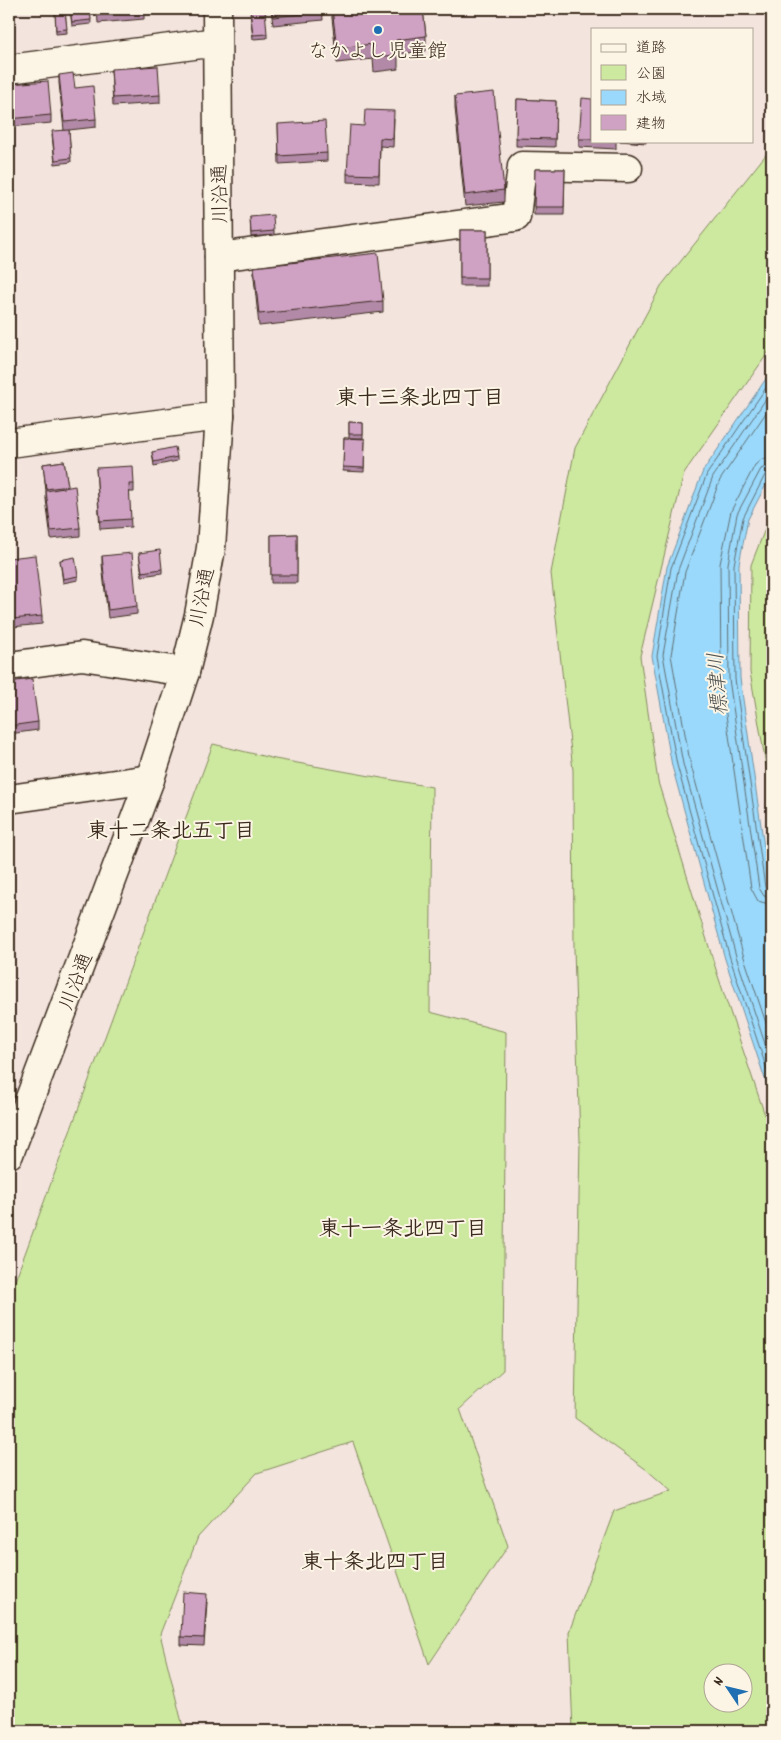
<svg xmlns="http://www.w3.org/2000/svg" width="781" height="1740" font-family="Dekko,'Klee One',sans-serif">
<style>
.green{fill:#cde99f;stroke:#848a5e;fill-rule:evenodd}
.water{fill:#9ad9fb;stroke:#7493a3}
.lines{fill:none;stroke-linecap:round;stroke-linejoin:round}
.shore{stroke:#617076;stroke-width:1}
.minor-casing{stroke:#3b2a1e;stroke-width:31}
.minor{stroke:#fcf5e5;stroke-width:28}
.wall{fill:#b28aa8;stroke:#3b2a1e}
.building{fill:#cfa1c3;stroke:#3b2a1e}
.poi-dot{fill:#1f6fb2;stroke:#fcf5e5;stroke-width:2}
.labels{text-anchor:middle;stroke-width:4;stroke-linejoin:round;paint-order:stroke}
.poi-label{font-size:20px;fill:#3b2a1e;stroke:#fcf5e5}
.street-label{font-size:20px;fill:#3b2a1e;stroke:#fcf5e5}
.neighbourhood-label{font-size:21px;font-weight:bold;fill:#3b2a1e;stroke:#fcf5e5}
.water-label{font-size:21px;font-style:italic;fill:#535655;stroke:#fcf5e5}
</style>
<rect width="100%" height="100%" fill="#f3e4de"/>
<filter id="ink" filterUnits="userSpaceOnUse"><feTurbulence type="fractalNoise" baseFrequency=".02" numOctaves="2"/><feDisplacementMap in="SourceGraphic" scale="10" xChannelSelector="R" yChannelSelector="G"/><feConvolveMatrix kernelMatrix="1 2 1 2 8 2 1 2 1" color-interpolation-filters="sRGB"/></filter>
<g filter="url(#ink)">
<!-- green -->
<g class="green">
<path d="M772,147v200l-88,126 -44,183 18,126 60,194 54,160v595h-199l-4,-99 45,-121 57,-20 -24,-21 -72,-52 5,-277 -6,-193 -1,-178 -22,-197 24,-125 86,-162zM714,1672h30v30h-30z"/>
<polygon points="772,511 772,800 750,672 751,565"/>
<polygon points="213,744 275,759 432,787 430,1012 506,1032 503,1370 460,1409 508,1546 429,1664 353,1442 257,1473 198,1537 160,1634 184,1731 9,1731 9,1297"/>
</g>
<!-- water -->
<polygon class="water" points="772,370 772,473 748,519 739,564 740,678 772,903 772,1100 725,959 672,766 652,656 667,567 703,471"/>
<g class="lines">
<!-- shore -->
<g class="shore">
<polyline points="772,379 707,474 671,568 657,656 677,765 730,958 772,1085"/>
<polyline points="772,390 713,477 678,570 663,655 683,764 736,956 772,1065"/>
<polyline points="772,404 720,480 685,572 671,655 690,762 743,954 772,1041"/>
<polyline points="772,457 762,459 755,465 731,511 720,564 721,680 751,888 758,901 772,905"/>
<polyline points="772,464 761,469 737,514 728,564 729,679 759,888 764,896 772,898"/>
<polyline points="772,470 766,473 743,518 734,565 735,679 765,887 767,891 772,892"/>
</g>
<!-- minor casing -->
<g class="minor-casing">
<g id="minor">
<polyline points="9,69 217,42"/>
<polyline points="219,257 516,217 522,166 628,168"/>
<polyline points="9,443 220,416"/>
<polyline points="9,666 82,656 185,672"/>
<polyline points="9,799 150,779"/>
<polyline points="9,1154 150,779 185,672 199,615 211,548 220,416 217,9"/>
</g>
</g>
<!-- minor -->
<use href="#minor" class="minor"/>
</g>
<!-- wall -->
<g class="wall">
<polygon points="9,9 14,17 14,25 9,26"/>
<polygon points="70,9 90,9 91,24 72,26"/>
<polygon points="97,9 144,9 144,19 98,23"/>
<polygon points="271,9 322,9 323,20 273,25"/>
<polygon points="331,9 423,9 426,36 426,51 398,54 398,69 374,72 373,59 337,63"/>
<polygon points="55,11 65,11 67,33 56,34"/>
<polygon points="250,13 267,34 267,38 253,39"/>
<polygon points="111,69 160,95 160,103 113,106"/>
<polygon points="59,75 75,88 96,119 96,127 69,130 71,162 55,164 52,135 64,130 59,83"/>
<polygon points="9,84 51,115 51,123 9,127"/>
<polygon points="455,96 504,190 504,202 465,206 455,108"/>
<polygon points="517,99 556,101 555,147 516,146"/>
<polygon points="592,99 592,141 616,141 616,149 579,147 579,139"/>
<polygon points="394,119 393,147 380,146 379,183 347,182 347,174 364,126"/>
<polygon points="278,124 327,153 327,161 279,164"/>
<polygon points="619,141 646,141 646,143"/>
<polygon points="535,169 565,169 564,215 534,215"/>
<polygon points="250,217 274,231 274,235 251,237"/>
<rect x="460" y="230" width="27" height="56"/>
<polygon points="254,267 383,301 383,312 259,326 254,278"/>
<polygon points="349,422 363,423 363,438 349,438"/>
<polygon points="344,438 365,439 364,472 343,471"/>
<polygon points="152,452 177,457 177,461 154,466"/>
<polygon points="64,461 68,487 80,528 80,536 51,539 46,499 46,491 43,464"/>
<polygon points="96,468 134,484 134,492 129,492 131,527 100,529"/>
<polygon points="297,534 297,583 271,583 271,535"/>
<polygon points="139,553 162,569 162,573 142,576"/>
<polygon points="102,556 137,606 137,614 108,618 102,564"/>
<polygon points="9,558 42,616 42,624 12,627 9,594"/>
<polygon points="60,560 78,576 78,580 63,583"/>
<polygon points="9,682 38,722 38,730 9,734"/>
<polygon points="207,1602 204,1646 181,1645 181,1637"/>
</g>
<!-- building -->
<g class="building">
<polygon points="9,9 13,9 14,17 9,18"/>
<polygon points="70,9 90,9 91,20 72,22"/>
<polygon points="97,9 144,9 144,11 98,15"/>
<polygon points="250,9 265,9 267,34 253,35"/>
<polygon points="272,9 322,9 323,12 273,17"/>
<polygon points="332,9 423,9 426,36 396,40 398,55 374,57 373,44 337,48"/>
<polygon points="55,11 65,11 67,29 56,30"/>
<polygon points="158,66 160,95 113,98 111,69"/>
<polygon points="73,73 75,88 93,86 96,119 64,122 59,75"/>
<polygon points="48,81 51,115 9,119 9,84"/>
<polygon points="494,92 504,190 465,195 455,96"/>
<polygon points="582,98 592,99 592,139 579,139"/>
<polygon points="517,99 556,101 555,139 516,138"/>
<polygon points="365,110 394,111 393,139 380,138 379,175 347,174 350,125 364,126"/>
<polygon points="325,121 327,153 279,156 278,124"/>
<polygon points="69,130 71,158 55,160 52,131"/>
<polygon points="535,169 565,169 564,207 534,207"/>
<polygon points="273,215 274,231 251,233 250,217"/>
<rect x="460" y="230" width="27" height="48"/>
<polygon points="378,253 383,301 259,314 254,267"/>
<polygon points="349,422 363,423 363,434 349,434"/>
<polygon points="344,438 365,439 364,468 343,467"/>
<polygon points="175,447 177,457 154,462 152,452"/>
<polygon points="64,461 68,486 46,489 43,464"/>
<polygon points="133,466 134,484 129,484 131,519 100,521 96,468"/>
<polygon points="75,486 80,528 51,531 46,491"/>
<polygon points="297,534 297,575 271,575 271,535"/>
<polygon points="160,550 162,569 142,572 139,553"/>
<polygon points="132,553 137,606 108,610 102,556"/>
<polygon points="35,555 42,616 12,619 9,586 9,558"/>
<polygon points="75,557 78,576 63,579 60,560"/>
<polygon points="32,679 38,722 9,726 9,682"/>
<polygon points="183,1592 207,1594 204,1638 181,1637"/>
</g>
</g>
<!-- markers -->
<circle class="poi-dot" cx="378" cy="30" r="5"/>
<g class="labels">
<!-- poi labels -->
<g class="poi-label">
<text x="378" y="57">なかよし児童館</text>
</g>
<!-- street labels -->
<g class="street-label">
<text transform="translate(219 194) rotate(-91)" y="7">川沿通</text>
<text transform="translate(201 597) rotate(-79)" y="7">川沿通</text>
<text transform="translate(75 981) rotate(-69)" y="7">川沿通</text>
</g>
<!-- neighbourhood labels -->
<g class="neighbourhood-label">
<text x="420" y="404">東十三条北四丁目</text>
<text x="171" y="837">東十二条北五丁目</text>
<text x="403" y="1235">東十一条北四丁目</text>
<text x="375" y="1568">東十条北四丁目</text>
</g>
<!-- water labels -->
<g class="water-label">
<text transform="translate(717 684) rotate(-94)" y="7">標津川</text>
</g>
</g>
<!-- margin -->
<rect width="781" height="1740" fill="none" stroke="#fcf5e5" stroke-width="30"/>
<rect x="15" y="15" width="751" height="1710" fill="none" stroke="#3b2a1e" stroke-width="2" filter="url(#ink)"/>
<!-- legend -->
<rect x="591" y="28" width="162" height="115" fill="#fcf5e5" stroke="#afa495"/>
<rect x="601" y="44" width="25" height="8" fill="#fcf5e5" stroke="#afa495"/>
<text x="636" y="52" font-size="15" fill="#3b2a1e">道路</text>
<rect x="601" y="65" width="25" height="15" fill="#cde99f" stroke="#afa495"/>
<text x="636" y="78" font-size="15" fill="#3b2a1e">公園</text>
<rect x="601" y="90" width="25" height="15" fill="#9ad9fb" stroke="#afa495"/>
<text x="636" y="102" font-size="15" fill="#3b2a1e">水域</text>
<rect x="601" y="115" width="25" height="15" fill="#cfa1c3" stroke="#afa495"/>
<text x="636" y="128" font-size="15" fill="#3b2a1e">建物</text>
<!-- north arrow -->
<g transform="translate(728 1688) rotate(305)"><circle r="24" fill="#fcf5e5" stroke="#afa495"/>
<path d="M0-4L9 19L0 12L-9 19Z" fill="#1f6fb2"/>
<text y="-8" font-size="14" font-weight="bold" text-anchor="middle" fill="#3b2a1e">N</text>
</g>
</svg>
